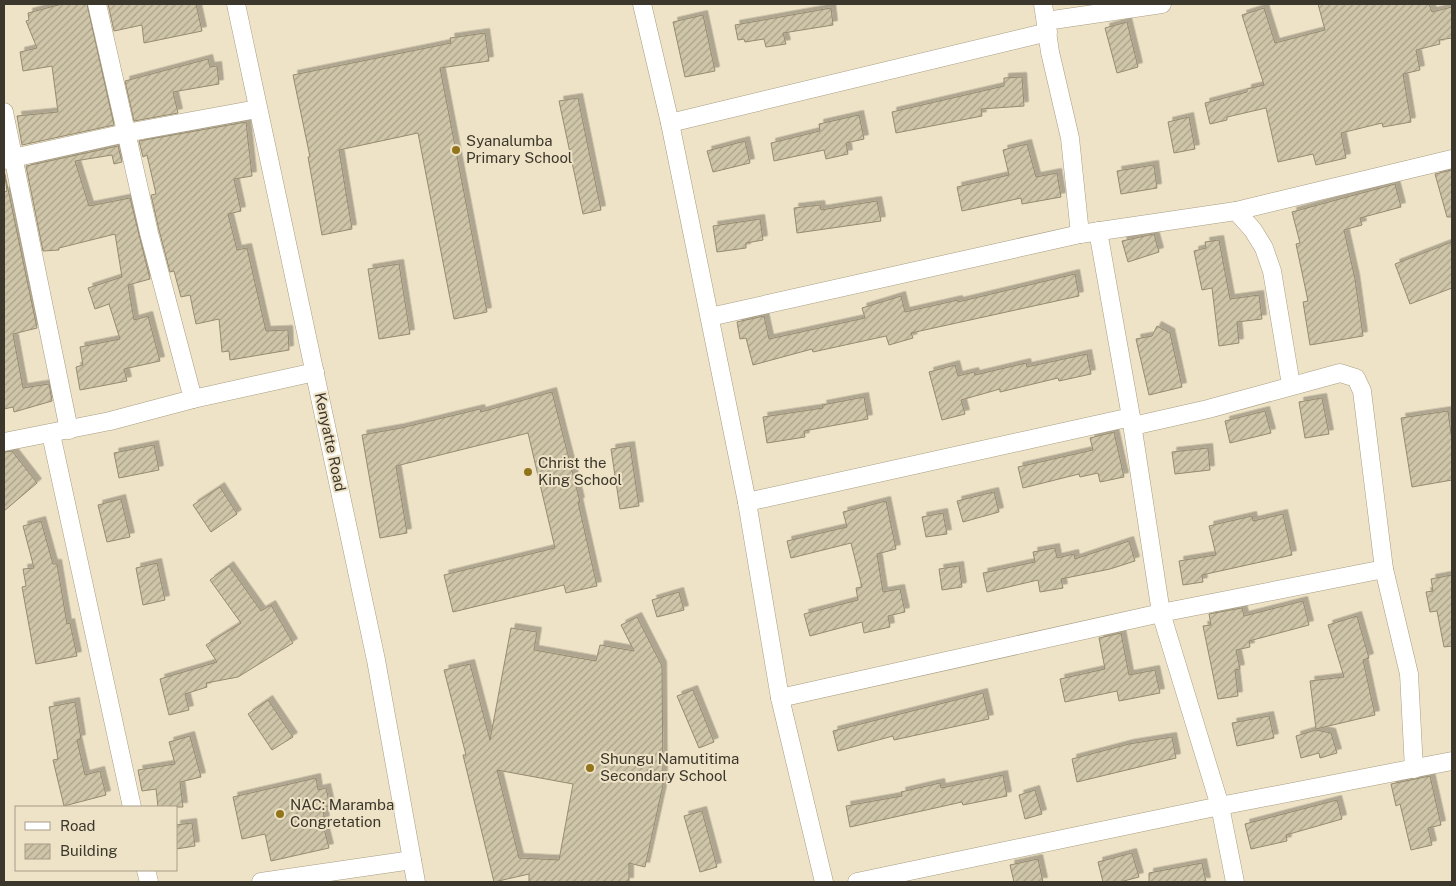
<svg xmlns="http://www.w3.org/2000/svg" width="1456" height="886" font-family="'Public Sans',sans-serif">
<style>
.building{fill:url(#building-hatch);stroke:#968b71;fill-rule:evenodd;filter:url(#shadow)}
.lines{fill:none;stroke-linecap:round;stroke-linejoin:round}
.minor-casing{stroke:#a89d82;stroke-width:19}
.minor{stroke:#fff;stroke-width:18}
.poi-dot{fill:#92741b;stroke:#eee3c6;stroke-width:2}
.labels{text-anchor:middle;stroke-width:4;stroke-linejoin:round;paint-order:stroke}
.poi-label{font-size:15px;fill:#3c372c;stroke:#eee3c6;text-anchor:start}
.street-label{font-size:15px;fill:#3c372c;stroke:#eee3c6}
</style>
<defs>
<pattern id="building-hatch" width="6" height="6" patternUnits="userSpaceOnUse" patternTransform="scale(1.25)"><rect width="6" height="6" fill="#cfc5a9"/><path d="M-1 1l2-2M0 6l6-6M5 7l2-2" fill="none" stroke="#a9a18a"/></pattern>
<filter id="shadow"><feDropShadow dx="4.5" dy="-4.5" stdDeviation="0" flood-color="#0004"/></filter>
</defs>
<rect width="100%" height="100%" fill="#eee3c6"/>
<!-- building -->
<g class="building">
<polygon points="62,4 87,4 114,125 22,145 17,116 58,112 52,66 23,71 20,52 37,48 26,21 29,20 28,13"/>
<polygon points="108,4 196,4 202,31 144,43 142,25 114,31"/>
<polygon points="1318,4 1429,4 1432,12 1452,7 1452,38 1439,40 1440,44 1416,50 1420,70 1403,74 1411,122 1383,127 1382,123 1341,133 1346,158 1316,165 1313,154 1278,162 1266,108 1227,117 1227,120 1210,124 1205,103 1247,92 1247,89 1264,85 1242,15 1264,8 1275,43 1325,30"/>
<polygon points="831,8 833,25 783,33 786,44 766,47 764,39 745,42 744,39 738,40 735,25"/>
<polygon points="703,15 715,71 685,77 673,22"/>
<polygon points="1127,22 1138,67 1117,73 1105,28"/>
<polygon points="485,33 489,61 440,68 487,312 454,319 418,133 339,150 352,229 322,235 308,157 310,157 293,75 451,43 450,38"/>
<polygon points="208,59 210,67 217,66 219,84 173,92 178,113 134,121 125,81"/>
<polygon points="1022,77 1024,106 981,109 982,116 896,133 892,112 1004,86 1004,78"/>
<polygon points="578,98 601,210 583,214 559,101"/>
<polygon points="859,115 864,139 846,143 848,154 826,159 824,150 774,161 771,143 820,131 819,124"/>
<polygon points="1189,117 1195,149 1174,153 1168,122"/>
<polygon points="246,122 252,176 234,179 241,211 228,214 237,250 247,248 266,331 288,330 289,350 230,360 229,351 222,352 219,319 196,324 190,295 181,297 174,271 170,272 159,230 151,195 156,194 147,155 143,157 139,141"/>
<polygon points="745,141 750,163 713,172 707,151"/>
<polygon points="1027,144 1036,177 1057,173 1061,197 1022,204 1021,198 962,211 957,187 1009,175 1003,150"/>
<polygon points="118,146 122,162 114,164 112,155 75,161 89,206 130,198 150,279 128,285 134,320 148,316 160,361 124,369 127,381 80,390 76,367 83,365 80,347 120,339 109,304 95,309 88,288 122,277 115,234 59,248 59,250 43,251 26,166"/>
<polygon points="1154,165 1157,188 1121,194 1117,171"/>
<polygon points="4,170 37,328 13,334 23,388 49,384 52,401 14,412 13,407 4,409 4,192 7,191"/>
<polygon points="1452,170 1452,217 1447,217 1435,174"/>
<polygon points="1395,184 1401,207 1360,218 1362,225 1344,230 1355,279 1363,336 1310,345 1303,302 1308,301 1296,244 1300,243 1292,212"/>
<polygon points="877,201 881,221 797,233 794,208 820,205 821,210"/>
<polygon points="760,219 763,240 746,243 746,248 717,252 713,226"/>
<polygon points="1154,234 1159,252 1128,262 1122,241"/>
<polygon points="1219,240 1230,299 1259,295 1262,319 1237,322 1239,343 1219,346 1212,288 1202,290 1194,251 1206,248 1205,242"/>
<polygon points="1452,242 1452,288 1410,304 1395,264"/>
<polygon points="399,264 410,334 379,339 368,269"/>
<polygon points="1075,274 1079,296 911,333 913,338 889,345 886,336 813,352 812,349 753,365 746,338 740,339 737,322 764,316 769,339 865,318 862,308 901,296 905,312 958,300 958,302"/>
<polygon points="1157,326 1170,333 1182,387 1149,395 1136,339 1152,336"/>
<polygon points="1087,354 1091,374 1059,381 1058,378 1000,392 1000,389 961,400 965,414 942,420 929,372 955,365 958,376 974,372 975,375 1026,363 1027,367"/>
<polygon points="552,392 580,502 578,502 597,586 566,593 564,585 453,612 444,575 555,548 528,433 396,466 407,533 380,538 362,435 401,428 480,409 481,412"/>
<polygon points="864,397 868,419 804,431 805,437 767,443 763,417 823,408 822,405"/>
<polygon points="1322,398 1329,434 1305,438 1299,402"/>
<polygon points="1265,411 1271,433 1230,443 1225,421"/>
<polygon points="1448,411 1452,441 1452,480 1412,487 1401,418"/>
<polygon points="1114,432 1124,477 1100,482 1098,473 1080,477 1079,474 1023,488 1018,467 1093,450 1090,438"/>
<polygon points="154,445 159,470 119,478 114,453"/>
<polygon points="630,446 639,506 620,509 611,449"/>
<polygon points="1208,448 1210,470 1175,474 1172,452"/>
<polygon points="12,451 37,483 4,511 4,452"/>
<polygon points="220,487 237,514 211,532 193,505"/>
<polygon points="994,492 999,512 963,522 957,501"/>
<polygon points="121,499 130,537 107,542 98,505"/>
<polygon points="886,501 896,549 877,554 883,592 900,589 905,612 888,616 890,627 864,633 862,622 810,636 804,614 858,600 856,588 862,587 851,543 791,558 787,541 847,527 843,512"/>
<polygon points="943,513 947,534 926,537 922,517"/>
<polygon points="1283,514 1292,555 1202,575 1203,582 1183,585 1179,561 1216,555 1209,526 1252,516 1253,521"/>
<polygon points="41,521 53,564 57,564 67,624 70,623 77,656 36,664 22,587 26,586 23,569 34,568 23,526"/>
<polygon points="1129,541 1135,561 1110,569 1061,579 1063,588 1040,592 1038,580 987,592 983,573 1035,562 1033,552 1055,548 1057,558 1074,554 1075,559"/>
<polygon points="157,563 165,600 143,605 136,568"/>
<polygon points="229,566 261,611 271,605 293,643 238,677 206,683 207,687 185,694 189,710 169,715 160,679 217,662 206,645 241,623 210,580"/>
<polygon points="959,566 962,587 942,590 939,569"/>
<polygon points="1452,575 1452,646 1444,647 1437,611 1430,612 1426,592 1433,591 1431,579"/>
<polygon points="679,592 684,610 657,617 652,600"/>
<polygon points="1303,601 1309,625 1249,641 1250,647 1236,650 1240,669 1235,670 1238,696 1218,699 1203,626 1211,625 1209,614 1242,608 1244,616"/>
<polygon points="1357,616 1369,658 1363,660 1375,715 1316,729 1310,681 1344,677 1328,625"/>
<path d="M637,617l25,49 1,119 -18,82 -16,-4v19h-100v-8l-35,8 -31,-127h3l-22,-85 26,-6 20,76 21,-112 26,4 -3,18 62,11 4,-16 34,6 -13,-26zM497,770l76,14 -14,76 -40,-2z"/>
<polygon points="1121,633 1129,675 1155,670 1160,693 1119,701 1117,691 1065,702 1060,679 1105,669 1099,638"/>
<polygon points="693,690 714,742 699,748 677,696"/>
<polygon points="983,693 989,719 894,740 893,736 838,751 833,731"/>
<polygon points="268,700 293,737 272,750 248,714"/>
<polygon points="75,702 81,739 77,740 85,775 100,771 106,795 64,806 53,760 58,759 49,707"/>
<polygon points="1269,716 1274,738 1237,746 1232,723"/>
<polygon points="1316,730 1331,733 1337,753 1320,758 1319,753 1301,758 1296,736"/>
<polygon points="190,736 201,777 180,782 183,807 158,807 156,789 142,791 138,770 175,764 169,742"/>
<polygon points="1172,737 1176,758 1077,782 1072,759 1129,744"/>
<polygon points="1003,775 1007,796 963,805 962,802 850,827 846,806 902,796 901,792 940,783 941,788"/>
<polygon points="1430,776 1441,825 1428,828 1432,845 1411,850 1400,804 1396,806 1391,784"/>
<polygon points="316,778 318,790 326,788 330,806 322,808 325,820 322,821 329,848 271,861 265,834 242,839 233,797"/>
<polygon points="1035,790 1042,814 1025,819 1019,795"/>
<polygon points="1337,800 1342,819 1286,835 1287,841 1251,849 1245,824"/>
<polygon points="702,811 717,867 700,872 684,816"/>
<polygon points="192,823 195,846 176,849 176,825"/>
<polygon points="1132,853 1139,877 1120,882 1103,882 1098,862"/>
<polygon points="1038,859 1043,882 1014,882 1010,865"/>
<polygon points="1202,863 1206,882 1149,882 1149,873"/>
</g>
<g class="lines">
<!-- minor casing -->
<g class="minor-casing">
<g id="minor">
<polyline points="97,4 149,233 193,399"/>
<polyline points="236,4 376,660 416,882"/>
<polyline points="642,4 670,123 747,502 780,698 824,882"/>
<polyline points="1043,4 1050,52 1070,138 1080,234"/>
<polyline points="1046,21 1162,4"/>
<polyline points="4,112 69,430"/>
<polyline points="670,123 1048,32"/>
<polyline points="4,160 126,133 257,109"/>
<polyline points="1236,211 1452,159"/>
<polyline points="1098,231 1131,417"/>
<polyline points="710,317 1080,234 1236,211 1253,230 1264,248 1272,271 1291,385"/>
<polyline points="1133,426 1208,409 1340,373 1356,378 1362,391 1384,569 1409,674 1414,769"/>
<polyline points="51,434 132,807"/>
<polyline points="4,442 110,421 193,399 315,372"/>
<polyline points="747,502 1131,417 1161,613 780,698"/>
<polyline points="146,870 149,882"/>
<polyline points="261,882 412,860"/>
<polyline points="857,882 1220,806 1452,761"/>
<polyline points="1235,882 1220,806 1161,613 1384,569"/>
</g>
</g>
<!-- minor -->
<use href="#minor" class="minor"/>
</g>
<!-- markers -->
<g class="poi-dot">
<circle cx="456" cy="150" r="5"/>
<circle cx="528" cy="472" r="5"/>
<circle cx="590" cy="768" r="5"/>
<circle cx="280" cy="814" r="5"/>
</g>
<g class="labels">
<!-- poi labels -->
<g class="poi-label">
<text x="466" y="146">Syanalumba<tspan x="466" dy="17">Primary School</tspan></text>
<text x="538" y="468">Christ the<tspan x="538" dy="17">King School</tspan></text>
<text x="600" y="764">Shungu Namutitima<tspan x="600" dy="17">Secondary School</tspan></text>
<text x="290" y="810">NAC: Maramba<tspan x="290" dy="17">Congretation</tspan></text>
</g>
<!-- street labels -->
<g class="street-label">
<text transform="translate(330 442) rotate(78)" y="5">Kenyatte Road</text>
</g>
</g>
<!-- border -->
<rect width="1456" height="886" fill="none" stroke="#3c372c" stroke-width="10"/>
<!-- legend -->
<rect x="15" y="806" width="162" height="65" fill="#eee3c6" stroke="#a79e88"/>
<rect x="25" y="822" width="25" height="8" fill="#ffffff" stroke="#a79e88"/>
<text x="60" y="831" font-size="15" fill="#3c372c">Road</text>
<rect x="25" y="844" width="25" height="15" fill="url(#building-hatch)" stroke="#a79e88"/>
<text x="60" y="856" font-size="15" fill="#3c372c">Building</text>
</svg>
